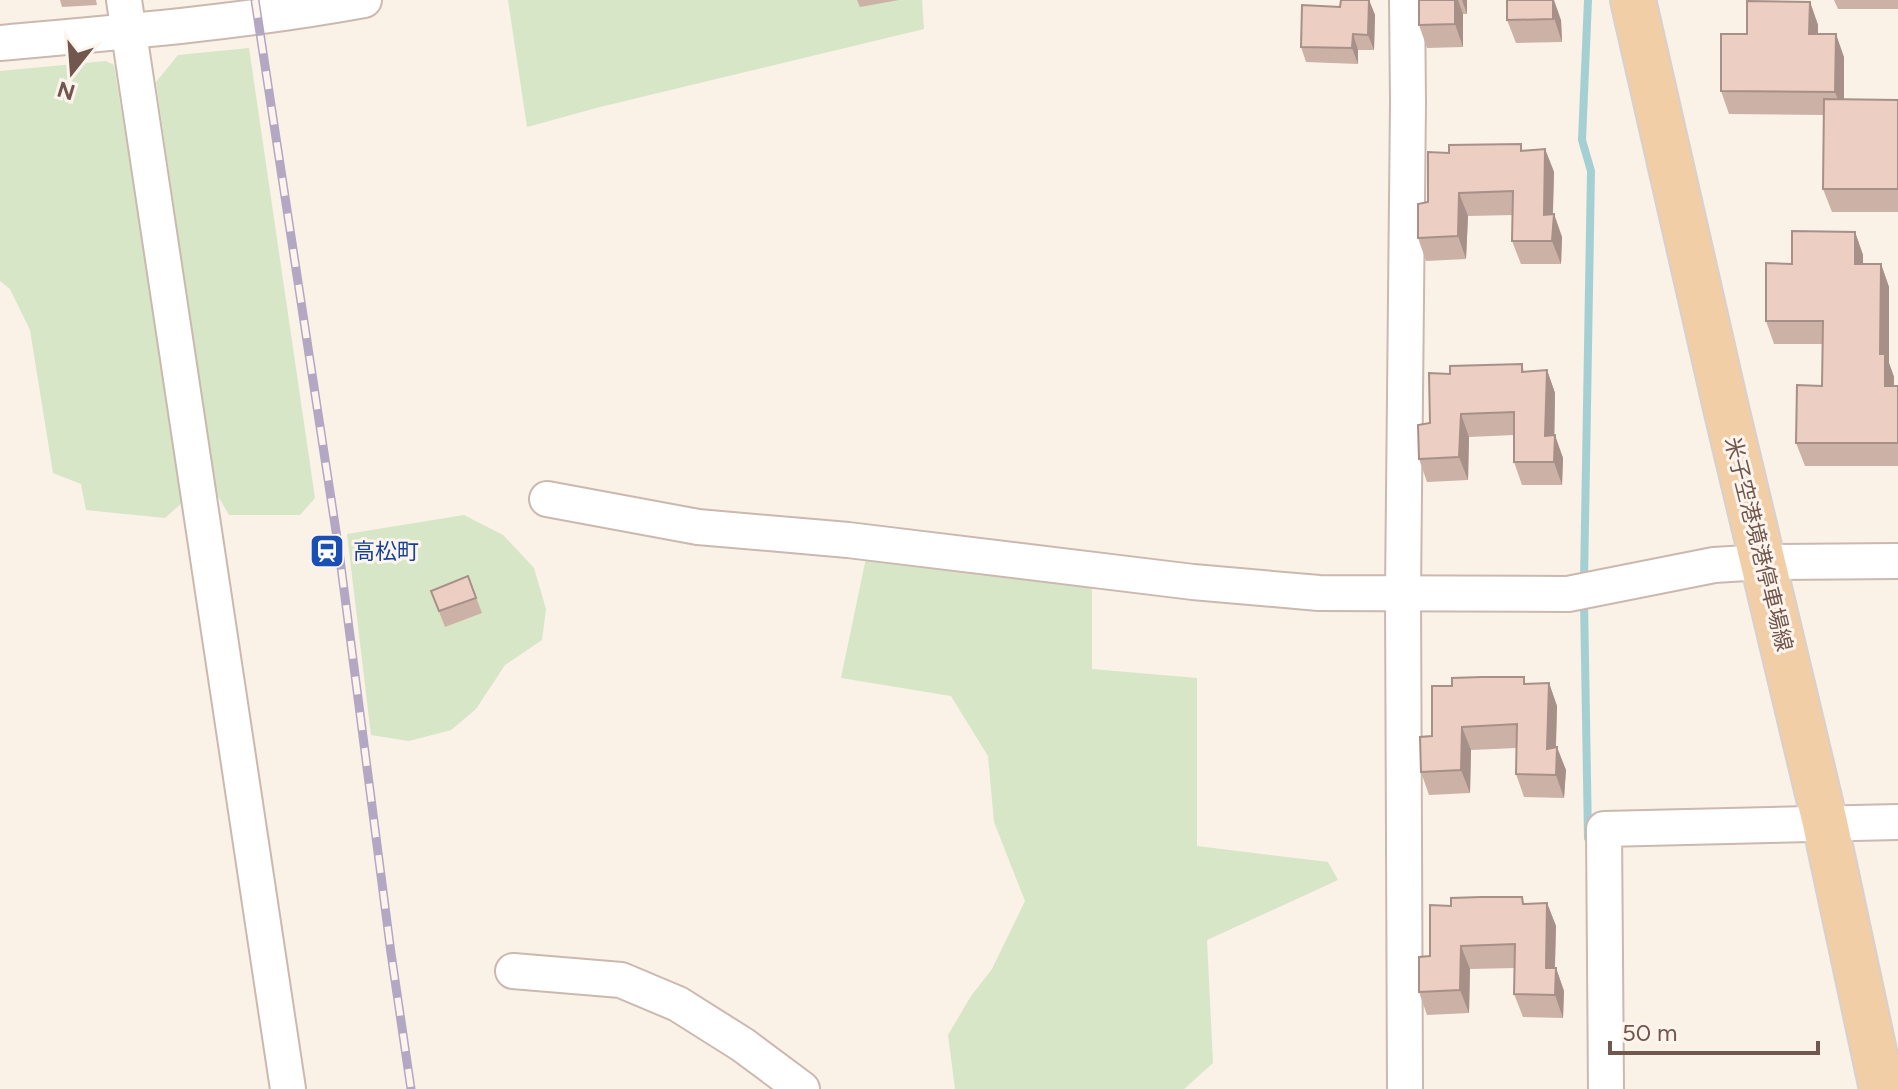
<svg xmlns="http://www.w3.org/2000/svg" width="1898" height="1089" font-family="Figtree,'Noto Sans JP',sans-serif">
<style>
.green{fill:#d7e6c7}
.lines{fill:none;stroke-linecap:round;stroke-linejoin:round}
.stream{stroke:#a5d0d3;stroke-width:8}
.minor-casing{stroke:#cbb8af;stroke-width:38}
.major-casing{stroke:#d7d0cd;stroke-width:48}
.minor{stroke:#fff;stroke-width:34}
.major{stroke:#f2cea7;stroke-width:44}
.rail-casing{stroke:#b3a7c3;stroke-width:9}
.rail{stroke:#fdf5ed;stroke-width:6;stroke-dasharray:18;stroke-linecap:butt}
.wall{fill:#ccb1a7}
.shaded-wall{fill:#a69088}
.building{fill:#edcec2;stroke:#a69088;stroke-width:2}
.labels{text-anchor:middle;stroke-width:6;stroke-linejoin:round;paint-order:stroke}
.street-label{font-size:22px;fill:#71574e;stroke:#fdf5ed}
.transit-label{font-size:22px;fill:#164399;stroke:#fdf5ed;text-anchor:start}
</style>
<rect width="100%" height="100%" fill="#faf1e7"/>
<!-- green -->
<g class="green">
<polygon points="508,0 922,0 924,29 600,107 527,127"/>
<polygon points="249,48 315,498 300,515 229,515 215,491 156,82 178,55"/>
<polygon points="106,61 114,65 184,501 165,518 86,510 81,484 53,473 30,330 10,289 0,281 0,71"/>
<polygon points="464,515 503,535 534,568 546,609 542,640 505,665 476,709 451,730 409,741 371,735 347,534"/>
<polygon points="866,558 1092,580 1092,669 1197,678 1197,846 1328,862 1338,880 1207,940 1213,1063 1184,1089 955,1089 948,1035 971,996 992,969 1025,901 994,822 988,756 951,696 841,678"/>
</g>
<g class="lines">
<!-- stream -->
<g class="stream">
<polyline points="1584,582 1591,171 1582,140 1588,0"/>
<polyline points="1584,599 1588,838"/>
</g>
<!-- minor casing -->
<g class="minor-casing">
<g id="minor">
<polyline points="124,0 288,1089"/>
<path d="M0,43c122,-11 244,-21 364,-43"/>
<polyline points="547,499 698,527 848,540 1193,582 1319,593 1568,594 1714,565 1763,562 1898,561"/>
<polyline points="513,971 621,980 678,1004 743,1045 802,1089"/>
<polyline points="1405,1089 1403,592 1408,102 1407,0"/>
<polyline points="1606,1089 1604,829 1898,822"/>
</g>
</g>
<!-- major casing -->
<g class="major-casing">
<polyline id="major" points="1633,0 1726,408 1825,823 1882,1089"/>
</g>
<!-- minor -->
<use href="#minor" class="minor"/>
<!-- major -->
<use href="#major" class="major"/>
<!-- rail casing -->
<g class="rail-casing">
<polyline id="rail" points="255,0 339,551 391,953 411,1089"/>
</g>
<!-- rail -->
<use href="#rail" class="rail"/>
</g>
<!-- wall -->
<g class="wall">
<polygon points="60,0 96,0 97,5 62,7"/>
<polygon points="857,0 899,0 860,7"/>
<polygon points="1369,0 1375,15 1374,50 1358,50 1358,64 1306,62 1301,47 1340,7"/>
<polygon points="1419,0 1467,0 1467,14 1463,14 1463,47 1427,48 1419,25"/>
<polygon points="1507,0 1561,20 1562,42 1516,43 1507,20"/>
<polygon points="1834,0 1898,0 1898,9 1838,9"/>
<polygon points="1810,2 1818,25 1818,34 1844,57 1844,99 1898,100 1898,212 1832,212 1823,189 1824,115 1729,114 1721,91 1747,34"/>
<polygon points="1545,149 1554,172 1553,215 1554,214 1562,237 1561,264 1521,264 1512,241 1513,215 1468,216 1466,259 1426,261 1418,238 1428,202 1449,153"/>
<polygon points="1855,232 1863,255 1863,264 1881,264 1889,287 1889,363 1894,377 1894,386 1898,386 1898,466 1805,466 1796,443 1822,386 1823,344 1774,344 1766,321"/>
<polygon points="1522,364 1524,372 1547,370 1555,393 1554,435 1563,458 1562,485 1522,485 1514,462 1514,435 1469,437 1468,480 1427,482 1419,459 1430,423 1450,374"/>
<polygon points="468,576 482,613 445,627 431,591"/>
<polygon points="1549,683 1557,706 1556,748 1566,770 1564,798 1524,797 1516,774 1516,748 1471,750 1470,793 1429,795 1421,772 1432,736 1452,686"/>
<polygon points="1547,903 1556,926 1555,968 1556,968 1564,991 1563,1018 1523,1017 1514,994 1515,968 1470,969 1469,1013 1427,1015 1419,992 1430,956 1451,906"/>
</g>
<!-- shaded-wall -->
<g class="shaded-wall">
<polygon points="1369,0 1375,15 1374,50 1368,35"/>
<polygon points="1455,0 1458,0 1463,14 1463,47 1455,24"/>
<polygon points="1462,0 1467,0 1467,14"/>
<polygon points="1548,0 1554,0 1561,20 1562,42"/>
<polygon points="1810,2 1818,25 1818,57 1809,34"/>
<polygon points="1353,34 1358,50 1358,64 1352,48"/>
<polygon points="1836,34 1844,57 1844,115 1835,92"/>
<polygon points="1545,149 1554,172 1552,238 1544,215"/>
<polygon points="1459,193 1468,216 1466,259 1458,236"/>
<polygon points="1554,214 1562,237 1561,264 1552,241"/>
<polygon points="1855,232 1863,255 1863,287 1855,264"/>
<polygon points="1881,264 1889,287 1889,363 1894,377 1893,409 1885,386 1880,354"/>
<polygon points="1547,370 1555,393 1554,459 1545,436"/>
<polygon points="1461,414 1469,437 1468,480 1459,457"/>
<polygon points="1555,435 1563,458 1562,485 1554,462"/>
<polygon points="1549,683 1557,706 1555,772 1547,749"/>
<polygon points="1462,727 1471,750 1470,793 1461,770"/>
<polygon points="1557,747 1566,770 1564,798 1556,775"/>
<polygon points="1547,903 1556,926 1554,991 1546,968"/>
<polygon points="1461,946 1470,969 1469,1013 1460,990"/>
<polygon points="1556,968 1564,991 1563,1018 1555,995"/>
</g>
<!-- building -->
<g class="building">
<polygon points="1341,0 1369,0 1368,35 1353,34 1352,48 1301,47 1302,5 1340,7"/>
<polygon points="1419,0 1455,0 1455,24 1419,25"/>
<polygon points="1507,0 1553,0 1553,19 1507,20"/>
<polygon points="1747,1 1810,2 1809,34 1836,34 1835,92 1721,91 1721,34 1747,34"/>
<polygon points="1824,99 1898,100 1898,189 1823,189"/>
<polygon points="1521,144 1521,151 1545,149 1544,215 1554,214 1552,241 1512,241 1513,191 1459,193 1458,236 1418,238 1418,204 1428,202 1428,152 1449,153 1449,145"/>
<polygon points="1792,231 1855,232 1855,264 1881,264 1880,354 1885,354 1885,386 1898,386 1898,443 1796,443 1797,385 1822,386 1823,321 1766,321 1766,263 1792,264"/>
<polygon points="1522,364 1522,372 1547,370 1545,436 1555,435 1554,462 1514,462 1514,412 1461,414 1459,457 1419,459 1418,425 1430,423 1429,373 1450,374 1450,366"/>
<polygon points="468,576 476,598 439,611 431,591"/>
<polygon points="1482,677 1524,677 1524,684 1549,683 1547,749 1557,747 1556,775 1516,774 1517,724 1462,727 1461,770 1421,772 1420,737 1432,736 1432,686 1452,686 1452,678"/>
<polygon points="1481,897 1522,897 1523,904 1547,903 1546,968 1556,968 1555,995 1514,994 1515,944 1461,946 1460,990 1419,992 1419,957 1430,956 1430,905 1451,906 1451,898"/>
</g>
<!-- icons -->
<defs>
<g id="station-square" transform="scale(1.8)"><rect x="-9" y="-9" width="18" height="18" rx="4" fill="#1a4fb4" stroke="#fdf5ed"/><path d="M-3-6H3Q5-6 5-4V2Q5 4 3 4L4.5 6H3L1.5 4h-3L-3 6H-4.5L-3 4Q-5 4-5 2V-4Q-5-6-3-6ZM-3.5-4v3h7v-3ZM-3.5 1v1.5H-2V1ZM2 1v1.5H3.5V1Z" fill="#fff"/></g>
</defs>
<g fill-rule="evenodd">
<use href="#station-square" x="327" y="551"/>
</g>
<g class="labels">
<!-- street labels -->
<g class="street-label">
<text transform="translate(1759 544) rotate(76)" y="8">米子空港境港停車場線</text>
</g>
<!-- transit labels -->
<g class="transit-label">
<text x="353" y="559">高松町</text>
</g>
</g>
<!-- north arrow -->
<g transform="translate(72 72) rotate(197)" stroke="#fdf5ed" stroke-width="6" paint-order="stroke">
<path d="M0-6L14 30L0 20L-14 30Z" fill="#71574e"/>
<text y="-12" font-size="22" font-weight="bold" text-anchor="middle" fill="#71574e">N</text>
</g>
<!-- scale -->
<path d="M1610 1041v12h208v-12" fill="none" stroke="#71574e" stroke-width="4"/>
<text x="1622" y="1041" font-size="24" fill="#71574e" stroke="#fdf5ed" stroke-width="6" paint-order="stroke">50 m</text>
</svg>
